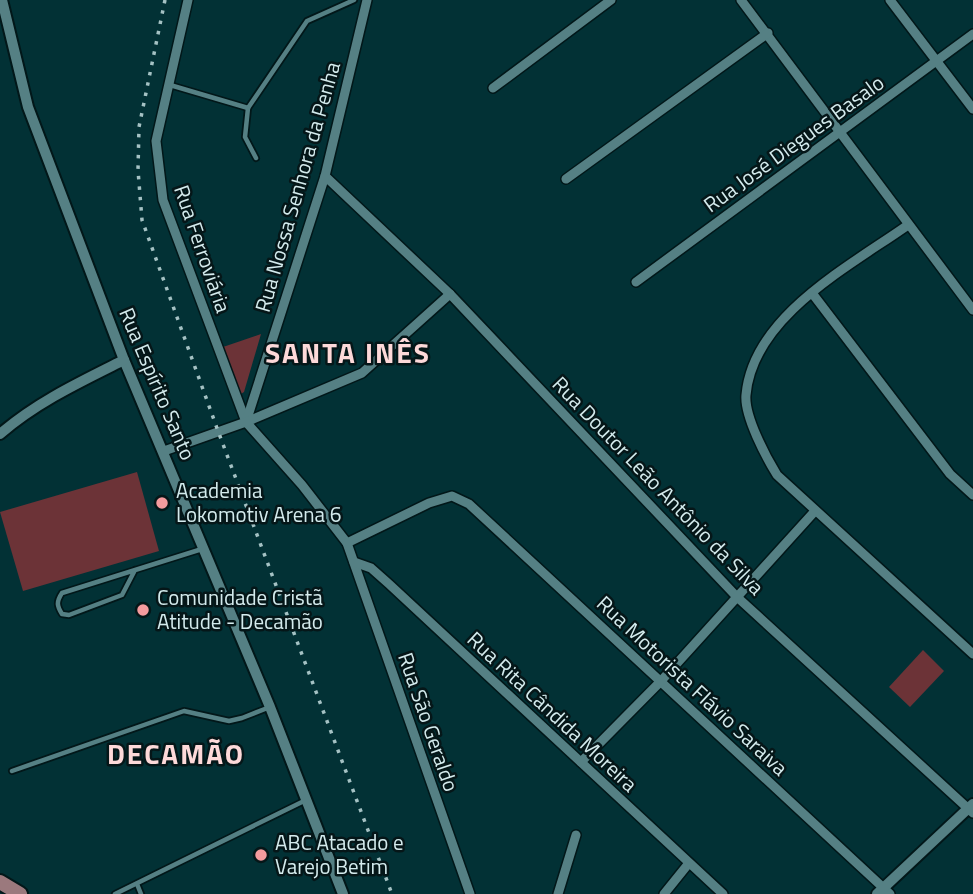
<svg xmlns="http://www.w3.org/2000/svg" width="973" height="894" font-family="'Titillium Web',sans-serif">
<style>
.green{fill:#6c3337}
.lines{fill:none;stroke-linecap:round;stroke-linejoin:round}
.service-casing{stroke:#021719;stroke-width:8}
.minor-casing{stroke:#021719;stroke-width:12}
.tertiary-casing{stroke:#021719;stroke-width:14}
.primary-casing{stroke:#021719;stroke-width:18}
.service{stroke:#558084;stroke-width:4.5}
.minor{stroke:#558084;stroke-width:9}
.tertiary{stroke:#558084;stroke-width:10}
.primary{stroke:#9b797d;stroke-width:14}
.rail{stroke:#a5c2c4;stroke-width:3.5;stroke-dasharray:3.5 7;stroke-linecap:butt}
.poi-dot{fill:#f59b9e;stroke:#051618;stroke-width:2.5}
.labels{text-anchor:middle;stroke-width:5;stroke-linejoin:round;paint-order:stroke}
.street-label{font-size:21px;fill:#d4ebed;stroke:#051618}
.poi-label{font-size:21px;fill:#d4ebed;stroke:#051618;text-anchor:start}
.district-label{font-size:28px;font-weight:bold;letter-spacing:2px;fill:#fdd9d9;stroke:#051618}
</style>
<rect width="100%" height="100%" fill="#023135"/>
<!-- green -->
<g class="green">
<polygon points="261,334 244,392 241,394 223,347"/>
<polygon points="137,472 159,551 23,591 0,512"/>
<polygon points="923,650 944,671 910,707 889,687"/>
</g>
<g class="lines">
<!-- service casing -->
<g class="service-casing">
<g id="service">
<polyline points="170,85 248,108 307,21 354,0"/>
<polyline points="248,108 245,137 256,158"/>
<path d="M135,570l-13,25 -53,20 -7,-1c-5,-8 -6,-12 0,-21l140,-44"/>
<polyline points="12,771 184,711 229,721 242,718 270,707"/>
<polyline points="137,884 141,894"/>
<polyline points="115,894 304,801"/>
</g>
</g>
<!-- minor casing -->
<g class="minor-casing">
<g id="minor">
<polyline points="188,0 156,141 163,200 246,422 302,485 347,543 470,894"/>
<polyline points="741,0 973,310"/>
<polyline points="890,0 973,109"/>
<polyline points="493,88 611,0"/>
<polyline points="325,176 450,294 737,597 973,813"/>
<polyline points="566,179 768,33"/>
<path d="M908,225c-58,41 -155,91 -162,170 -2,21 20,62 31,80l196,179"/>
<polyline points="636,282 973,34"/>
<polyline points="812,293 950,474 973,495"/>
<polyline points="246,422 325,176 367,0"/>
<polyline points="164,451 246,422 362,373 450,294"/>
<polyline points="347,543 429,503 452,496 469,504 890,894"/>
<polyline points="354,562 371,568 389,584 723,894"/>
<polyline points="581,762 661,681 815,511"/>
<polyline points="558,894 576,835"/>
<polyline points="664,894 689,863"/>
</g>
</g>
<!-- tertiary casing -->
<g class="tertiary-casing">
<g id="tertiary">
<polyline points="2,0 28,107 124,360 270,707 343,894"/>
<path d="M0,434c37,-32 80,-52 124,-74"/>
<polyline points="877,894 973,804"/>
</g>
</g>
<!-- primary casing -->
<g class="primary-casing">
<polyline id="primary" points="0,882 20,894"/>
</g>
<!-- service -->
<use href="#service" class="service"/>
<!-- minor -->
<use href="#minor" class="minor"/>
<!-- tertiary -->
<use href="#tertiary" class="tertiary"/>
<!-- primary -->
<use href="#primary" class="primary"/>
<!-- rail -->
<polyline class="rail" points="165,0 139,127 138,170 142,220 218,431 392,894"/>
</g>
<!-- markers -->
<g class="poi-dot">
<circle cx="162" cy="503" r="7"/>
<circle cx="143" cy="610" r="7"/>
<circle cx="261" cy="855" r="7"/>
</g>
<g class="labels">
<!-- street labels -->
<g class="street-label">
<text transform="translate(794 144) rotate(-36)" y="7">Rua José Diegues Basalo</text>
<text transform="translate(298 187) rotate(-74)" y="7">Rua Nossa Senhora da Penha</text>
<text transform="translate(202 249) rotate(71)" y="7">Rua Ferroviária</text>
<text transform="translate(157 384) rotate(67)" y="7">Rua Espírito Santo</text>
<text transform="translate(658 486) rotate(46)" y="7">Rua Doutor Leão Antônio da Silva</text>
<text transform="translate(692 686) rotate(43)" y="7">Rua Motorista Flávio Saraiva</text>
<text transform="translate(552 712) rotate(43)" y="7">Rua Rita Cândida Moreira</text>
<text transform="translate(428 722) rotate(71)" y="7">Rua São Geraldo</text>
</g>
<!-- poi labels -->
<g class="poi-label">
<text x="176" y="498">Academia<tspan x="176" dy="24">Lokomotiv Arena 6</tspan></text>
<text x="157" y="605">Comunidade Cristã<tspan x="157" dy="24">Atitude - Decamão</tspan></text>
<text x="275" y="850">ABC Atacado e<tspan x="275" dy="24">Varejo Betim</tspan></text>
</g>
<!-- district labels -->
<g class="district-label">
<text x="348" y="363">SANTA INÊS</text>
<text x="176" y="764">DECAMÃO</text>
</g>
</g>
</svg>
